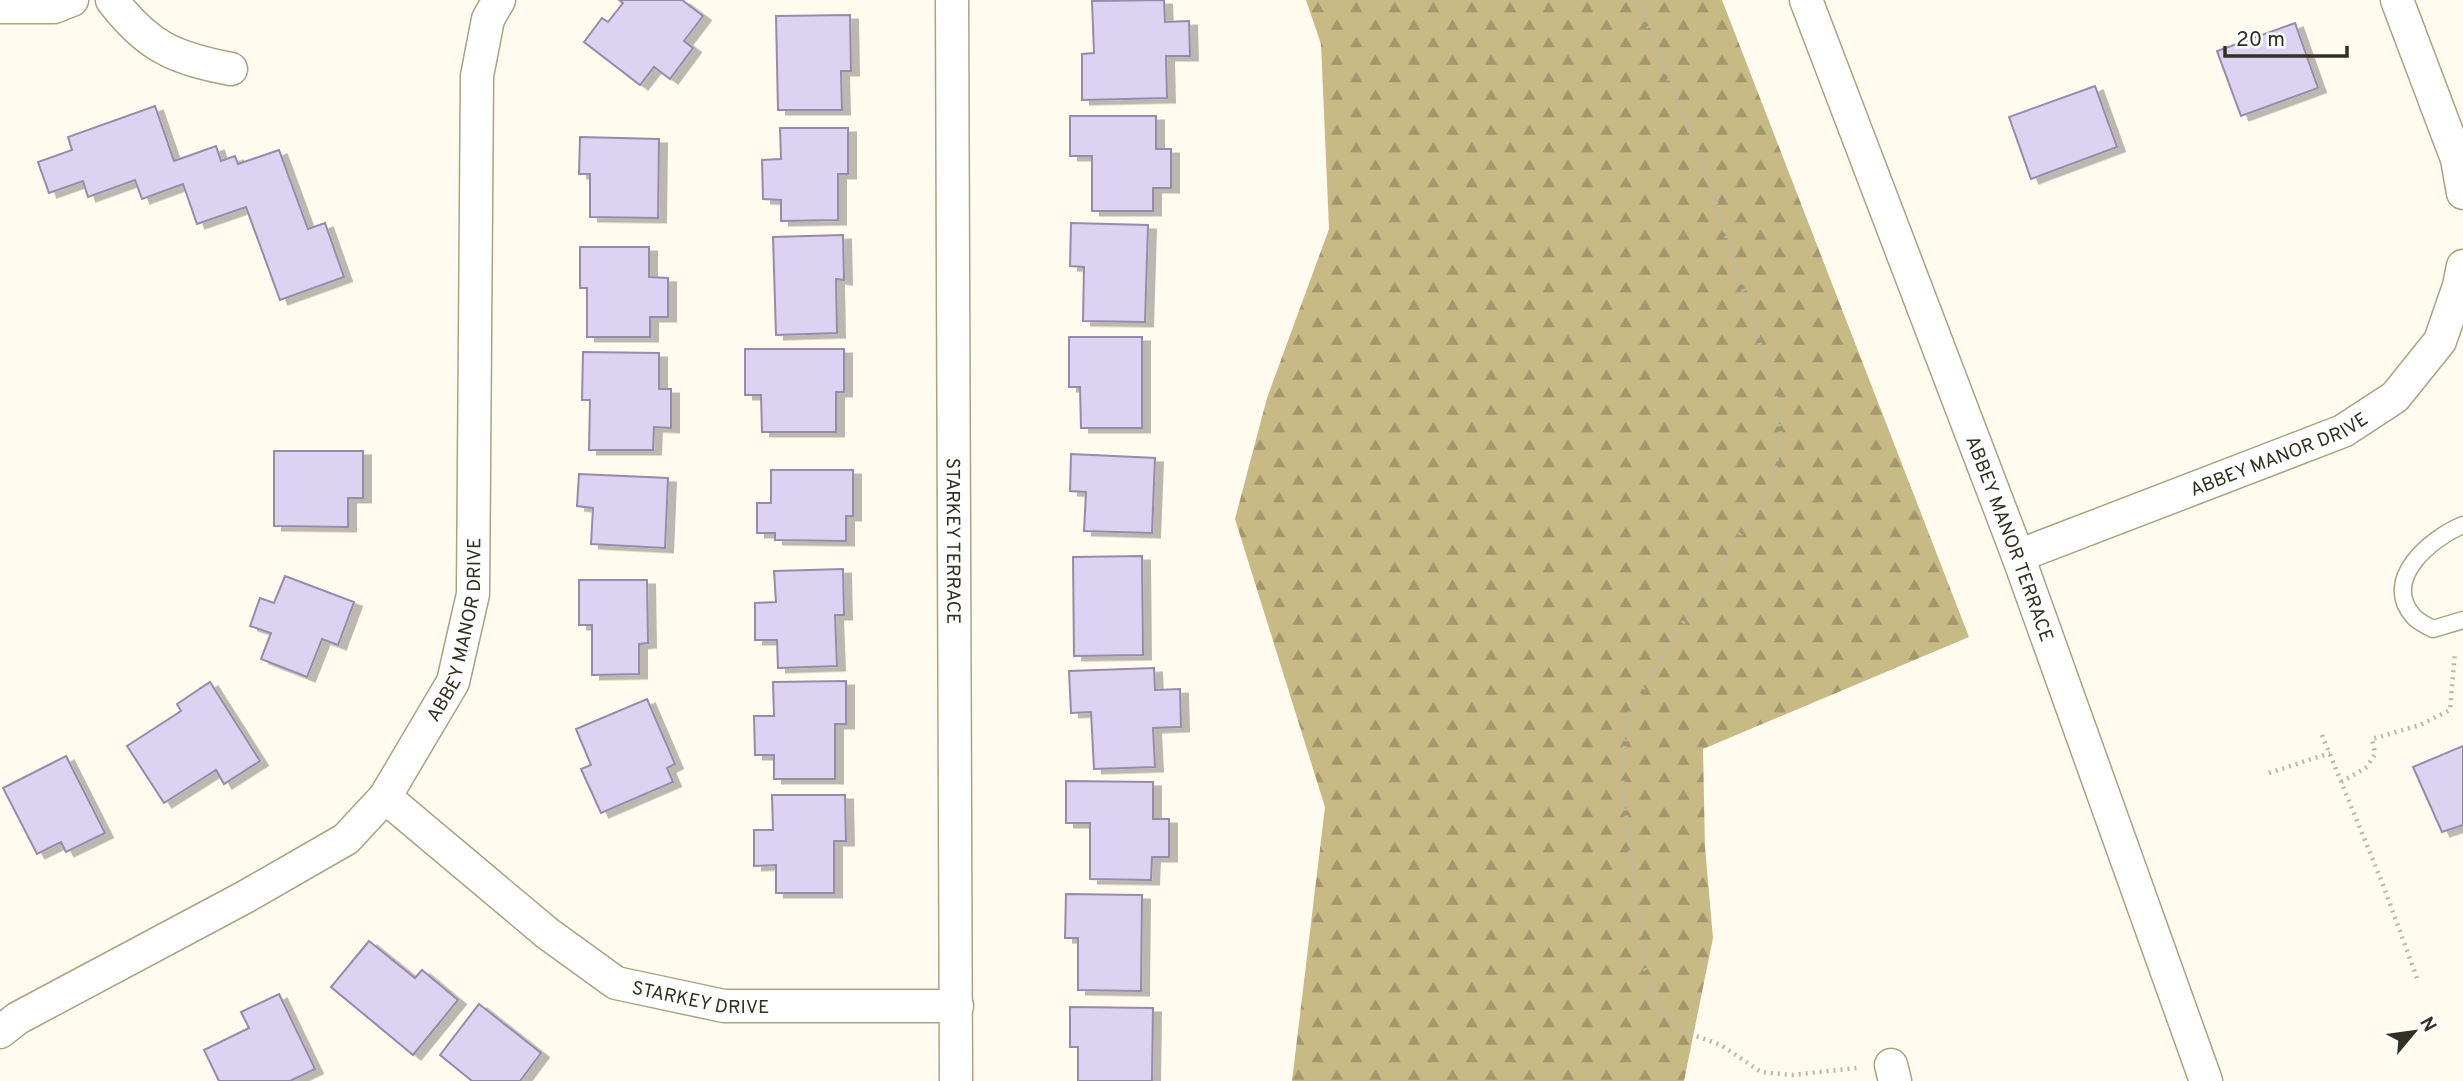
<svg xmlns="http://www.w3.org/2000/svg" width="2463" height="1081" font-family="Overpass,sans-serif">
<style>
.forest{fill:url(#forest-firs)}
.building{fill:#dbd3f1;stroke:#948ca8;stroke-width:2;filter:url(#shadow)}
.lines{fill:none;stroke-linecap:round;stroke-linejoin:round}
.lane-casing{stroke:#aaa284;stroke-width:19}
.street-casing{stroke:#aaa284;stroke-width:35}
.path{stroke:#bcb9ac;stroke-width:4.5;stroke-dasharray:2 5;stroke-linecap:butt}
.lane{stroke:#fff;stroke-width:16}
.street{stroke:#fff;stroke-width:32}
.labels{text-anchor:middle;stroke-width:6;stroke-linejoin:round;paint-order:stroke}
.street-label{font-size:19px;fill:#333023;stroke:#fff}
</style>
<defs>
<pattern id="forest-firs" width="22" height="20" patternUnits="userSpaceOnUse" patternTransform="scale(1.75)"><rect width="22" height="20" fill="#c8ba85"/><path d="M5 1l3.5 6h-7zM16 11l3.5 6h-7z" fill="#a3986c"/></pattern>
<filter id="shadow"><feDropShadow dx="8" dy="4.5" stdDeviation="0" flood-color="#0004"/></filter>
</defs>
<rect width="100%" height="100%" fill="#fffcef"/>
<!-- forest -->
<polygon class="forest" points="1306,0 1722,0 1969,637 1703,749 1705,847 1713,938 1684,1081 1292,1081 1325,807 1235,519 1267,398 1329,229 1321,44"/>
<!-- building -->
<g class="building">
<polygon points="619,0 682,0 703,16 684,41 693,48 670,79 654,67 640,85 584,42 602,18 608,22 623,3"/>
<polygon points="1164,0 1165,22 1189,21 1190,56 1166,56 1167,98 1082,100 1082,54 1094,53 1092,1"/>
<polygon points="850,15 851,71 841,71 842,110 778,110 776,16"/>
<polygon points="2295,23 2318,88 2241,116 2217,51"/>
<polygon points="2095,86 2117,147 2031,179 2009,117"/>
<polygon points="155,106 174,161 216,146 221,161 235,156 238,164 279,150 308,229 325,223 344,277 280,300 246,207 197,224 183,184 142,199 135,180 88,197 83,181 49,193 38,162 72,150 68,137"/>
<polygon points="1070,116 1156,116 1156,149 1171,149 1171,188 1153,188 1153,211 1092,211 1092,156 1070,156"/>
<polygon points="780,128 848,128 848,174 838,174 838,220 781,221 781,200 763,199 762,160 781,159"/>
<polygon points="580,137 659,139 658,218 590,217 590,174 579,174"/>
<polygon points="1071,223 1148,225 1145,322 1083,321 1084,267 1070,266"/>
<polygon points="843,235 844,280 836,279 837,333 776,335 773,237"/>
<polygon points="580,247 649,247 649,277 668,278 668,317 650,317 650,337 587,337 587,288 580,288"/>
<polygon points="1069,337 1142,337 1142,428 1081,428 1080,387 1069,387"/>
<polygon points="745,349 844,349 844,392 836,392 836,432 762,432 761,395 745,395"/>
<polygon points="583,352 659,353 659,389 671,389 671,428 654,427 653,450 589,450 590,400 582,400"/>
<polygon points="274,451 363,451 363,498 348,498 348,527 274,526"/>
<polygon points="1071,454 1155,458 1152,533 1084,531 1086,492 1070,491"/>
<polygon points="771,470 853,470 853,516 846,516 846,541 775,540 775,533 757,533 757,503 771,503"/>
<polygon points="579,474 668,478 665,548 591,544 593,508 577,506"/>
<polygon points="1142,556 1143,655 1074,656 1073,557"/>
<polygon points="843,569 844,615 835,615 837,666 778,668 777,640 755,640 755,603 776,602 774,571"/>
<polygon points="285,576 354,602 338,645 322,639 307,677 261,659 271,633 250,626 260,598 274,603"/>
<polygon points="579,580 647,580 648,643 639,644 639,674 592,675 592,625 579,625"/>
<polygon points="1154,668 1155,690 1180,689 1181,727 1153,728 1155,767 1094,769 1091,712 1071,713 1069,671"/>
<polygon points="846,681 846,724 835,724 835,779 774,779 774,755 755,755 754,716 774,716 773,682"/>
<polygon points="210,682 260,761 224,784 216,770 164,803 127,746 181,711 177,704"/>
<polygon points="647,699 675,764 667,768 673,782 601,813 581,769 591,765 576,729"/>
<polygon points="2463,746 2463,825 2442,832 2413,767"/>
<polygon points="66,756 105,833 66,852 61,842 37,854 3,788"/>
<polygon points="1066,781 1153,782 1153,819 1169,819 1169,857 1152,857 1151,880 1090,879 1090,823 1066,823"/>
<polygon points="772,795 845,795 846,841 834,841 834,893 776,893 776,865 754,866 754,830 773,830"/>
<polygon points="1066,894 1142,895 1141,991 1078,990 1078,938 1065,938"/>
<polygon points="369,941 415,978 422,970 458,1000 413,1055 331,987"/>
<polygon points="279,994 315,1069 290,1081 219,1081 204,1050 249,1028 241,1012"/>
<polygon points="479,1004 541,1053 520,1081 472,1081 440,1055"/>
<polygon points="1070,1007 1153,1008 1152,1081 1078,1081 1078,1047 1070,1047"/>
</g>
<g class="lines">
<!-- lane casing -->
<g class="lane-casing">
<path id="lane" d="M2463,525c-32,13 -83,55 -49,92 5,5 13,9 19,12l30,-9"/>
</g>
<!-- street casing -->
<g class="street-casing">
<g id="street">
<path d="M112,0c36,47 62,58 119,69"/>
<path id="s1" d="M952,0l4,1081"/>
<path id="s2" d="M1806,0l212,556 188,525"/>
<polyline points="2397,0 2457,159 2463,193"/>
<polyline points="0,7 54,7 72,0"/>
<path id="s3" d="M2018,556l325,-125 52,-34 45,-56 19,-55 4,-20"/>
<path id="s4" d="M385,797l162,136 69,50 108,23h233"/>
<path id="s5" d="M0,1032l18,-14 227,-121 101,-58 39,-42 68,-115 20,-88 4,-518 11,-57 11,-19"/>
<polyline points="1891,1065 1895,1081"/>
</g>
</g>
<!-- path -->
<g class="path">
<polyline points="1638,0 1710,184 1775,392 1781,439 1771,486 1658,662 1630,711 1621,771 1644,966 1660,1012 1680,1030 1721,1045 1761,1072 1792,1075 1857,1068"/>
<polyline points="2322,735 2382,882 2418,981"/>
<polyline points="2269,773 2330,753"/>
<polyline points="2341,782 2367,767 2375,754 2372,739 2420,725 2450,710 2455,652"/>
</g>
<!-- lane -->
<use href="#lane" class="lane"/>
<!-- street -->
<use href="#street" class="street"/>
</g>
<g class="labels">
<!-- street labels -->
<g class="street-label">
<text dy="7" stroke="none"><textPath href="#s3" startOffset="280">ABBEY MANOR DRIVE</textPath></text>
<text dy="7" stroke="none"><textPath href="#s2" startOffset="576">ABBEY MANOR TERRACE</textPath></text>
<text dy="7" stroke="none"><textPath href="#s1" startOffset="541">STARKEY TERRACE</textPath></text>
<text dy="7" stroke="none"><textPath href="#s5" startOffset="639">ABBEY MANOR DRIVE</textPath></text>
<text dy="7" stroke="none"><textPath href="#s4" startOffset="383">STARKEY DRIVE</textPath></text>
</g>
</g>
<!-- north arrow -->
<g transform="translate(2414 1032) rotate(61)" stroke="#ffffff" stroke-width="5" paint-order="stroke">
<path d="M0-5L12 26L0 18L-12 26Z" fill="#333023"/>
<text y="-10" font-size="19" font-weight="bold" text-anchor="middle" fill="#333023">N</text>
</g>
<!-- scale -->
<path d="M2225 46v10h122v-10" fill="none" stroke="#333023" stroke-width="3.5"/>
<text x="2236" y="46" font-size="21" fill="#333023" stroke="#ffffff" stroke-width="5" paint-order="stroke">20 m</text>
</svg>
